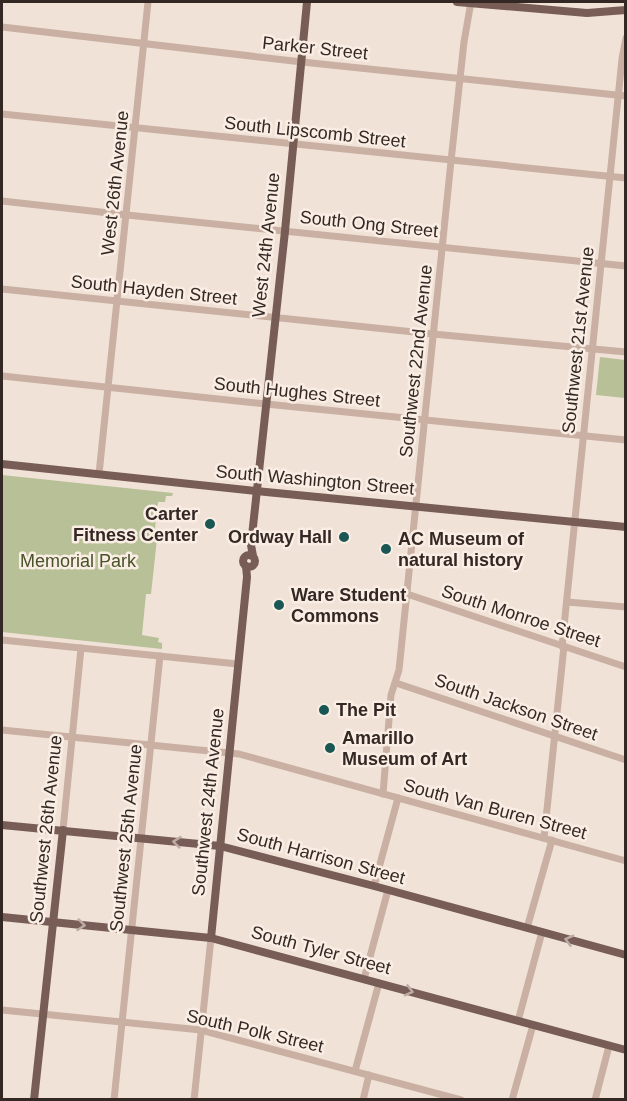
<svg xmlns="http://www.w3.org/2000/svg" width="627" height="1101" font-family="Arial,sans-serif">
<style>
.green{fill:#b7c097}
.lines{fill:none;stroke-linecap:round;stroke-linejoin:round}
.minor{stroke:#c9b0a3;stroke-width:7}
.major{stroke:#775d56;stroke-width:8}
.oneway{stroke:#beaca4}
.poi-dot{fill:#1a5653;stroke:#f9ede4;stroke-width:2}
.labels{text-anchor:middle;stroke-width:5;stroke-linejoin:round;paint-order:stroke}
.street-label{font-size:18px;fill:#342825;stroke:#f9ede4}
.poi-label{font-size:18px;font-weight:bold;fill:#342825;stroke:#f9ede4;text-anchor:start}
.park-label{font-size:18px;fill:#485329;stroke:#f9ede4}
</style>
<rect width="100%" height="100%" fill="#f1e2d7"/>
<!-- green -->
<g class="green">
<polygon points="600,357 625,360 625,398 596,395"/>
<polygon points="2,475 173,493 172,496 166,496 165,502 158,502 154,538 157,539 151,594 146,594 142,635 159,638 158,642 162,643 162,649 2,632"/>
</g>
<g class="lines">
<!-- minor -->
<g class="minor">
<polyline points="2,27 302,62 626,96"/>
<polyline points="2,114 626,178"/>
<polyline points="2,201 127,215 626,266"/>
<polyline points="2,289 433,334 626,352"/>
<polyline points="2,376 266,404 626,440"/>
<polyline points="99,474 148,2"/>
<polyline points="407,594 626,667"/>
<polyline points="567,602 626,607"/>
<polyline points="2,640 238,664"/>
<polyline points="562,646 622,59 626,38"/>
<polyline points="396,683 626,760"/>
<polyline points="2,730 239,754 626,861"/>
<polyline points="383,794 391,695 399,670 451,161 464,42 471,2"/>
<polyline points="63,830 81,648"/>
<polyline points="544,838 564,646"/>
<polyline points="374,886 398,798"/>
<polyline points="527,928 552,840"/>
<polyline points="364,979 388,890"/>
<polyline points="2,1010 201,1030 461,1100"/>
<polyline points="518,1021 542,932"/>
<polyline points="355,1071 379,983"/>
<polyline points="114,1100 160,656"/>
<polyline points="194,1100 211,938"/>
<polyline points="363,1100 369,1075"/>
<polyline points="512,1100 533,1025"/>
<polyline points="595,1100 609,1046"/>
</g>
<!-- major -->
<g class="major">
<polyline points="457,2 587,13 626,10"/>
<polyline points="2,464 266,492 626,527"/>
<circle cx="249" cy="561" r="6"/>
<polyline points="253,556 251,545 285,231 307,2"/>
<polyline points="2,825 220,846 374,886 626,955"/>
<polyline points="2,917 211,938 626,1050"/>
<polyline points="211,938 247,577 246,566"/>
<polyline points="34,1100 63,830"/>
</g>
</g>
<!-- one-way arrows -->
<defs><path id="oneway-chevron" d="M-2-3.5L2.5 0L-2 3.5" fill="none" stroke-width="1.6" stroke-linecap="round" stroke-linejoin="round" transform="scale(1.5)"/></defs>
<g class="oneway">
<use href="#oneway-chevron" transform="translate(177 842) rotate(-174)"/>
<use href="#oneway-chevron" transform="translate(81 925) rotate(6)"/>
<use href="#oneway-chevron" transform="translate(569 940) rotate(-165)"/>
<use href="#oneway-chevron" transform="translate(409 991) rotate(15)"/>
</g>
<!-- markers -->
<g class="poi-dot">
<circle cx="210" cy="524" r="6"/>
<circle cx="344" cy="537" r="6"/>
<circle cx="386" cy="549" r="6"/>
<circle cx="279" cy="605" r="6"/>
<circle cx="324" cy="710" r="6"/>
<circle cx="330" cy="748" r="6"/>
</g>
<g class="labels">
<!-- street labels -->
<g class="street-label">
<text transform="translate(315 48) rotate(6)" y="6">Parker Street</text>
<text transform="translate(315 132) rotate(6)" y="6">South Lipscomb Street</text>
<text transform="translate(115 183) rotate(-84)" y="6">West 26th Avenue</text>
<text transform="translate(369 224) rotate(6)" y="6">South Ong Street</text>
<text transform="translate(266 245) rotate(-84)" y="6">West 24th Avenue</text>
<text transform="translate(154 290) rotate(6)" y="6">South Hayden Street</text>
<text transform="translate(578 340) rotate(-84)" y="6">Southwest 21st Avenue</text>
<text transform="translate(416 361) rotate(-84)" y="6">Southwest 22nd Avenue</text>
<text transform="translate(297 392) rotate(6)" y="6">South Hughes Street</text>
<text transform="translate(315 480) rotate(5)" y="6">South Washington Street</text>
<text transform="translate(521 616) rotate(18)" y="6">South Monroe Street</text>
<text transform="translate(516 707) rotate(19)" y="6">South Jackson Street</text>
<text transform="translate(208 802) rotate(-84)" y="6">Southwest 24th Avenue</text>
<text transform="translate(495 809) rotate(15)" y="6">South Van Buren Street</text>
<text transform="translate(46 829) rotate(-84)" y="6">Southwest 26th Avenue</text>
<text transform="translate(126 838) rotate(-84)" y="6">Southwest 25th Avenue</text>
<text transform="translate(321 856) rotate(15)" y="6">South Harrison Street</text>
<text transform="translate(321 950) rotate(15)" y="6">South Tyler Street</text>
<text transform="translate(255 1031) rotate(13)" y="6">South Polk Street</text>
</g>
<!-- poi labels -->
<g class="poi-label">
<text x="198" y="520" text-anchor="end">Carter<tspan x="198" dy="21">Fitness Center</tspan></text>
<text x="332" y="543" text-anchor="end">Ordway Hall</text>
<text x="398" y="545">AC Museum of<tspan x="398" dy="21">natural history</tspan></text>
<text x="291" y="601">Ware Student<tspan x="291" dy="21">Commons</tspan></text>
<text x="336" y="716">The Pit</text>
<text x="342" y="744">Amarillo<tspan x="342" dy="21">Museum of Art</tspan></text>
</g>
<!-- park labels -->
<g class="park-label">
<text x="78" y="567">Memorial Park</text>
</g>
</g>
<!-- border -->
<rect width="627" height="1101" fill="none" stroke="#342825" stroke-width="6"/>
</svg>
